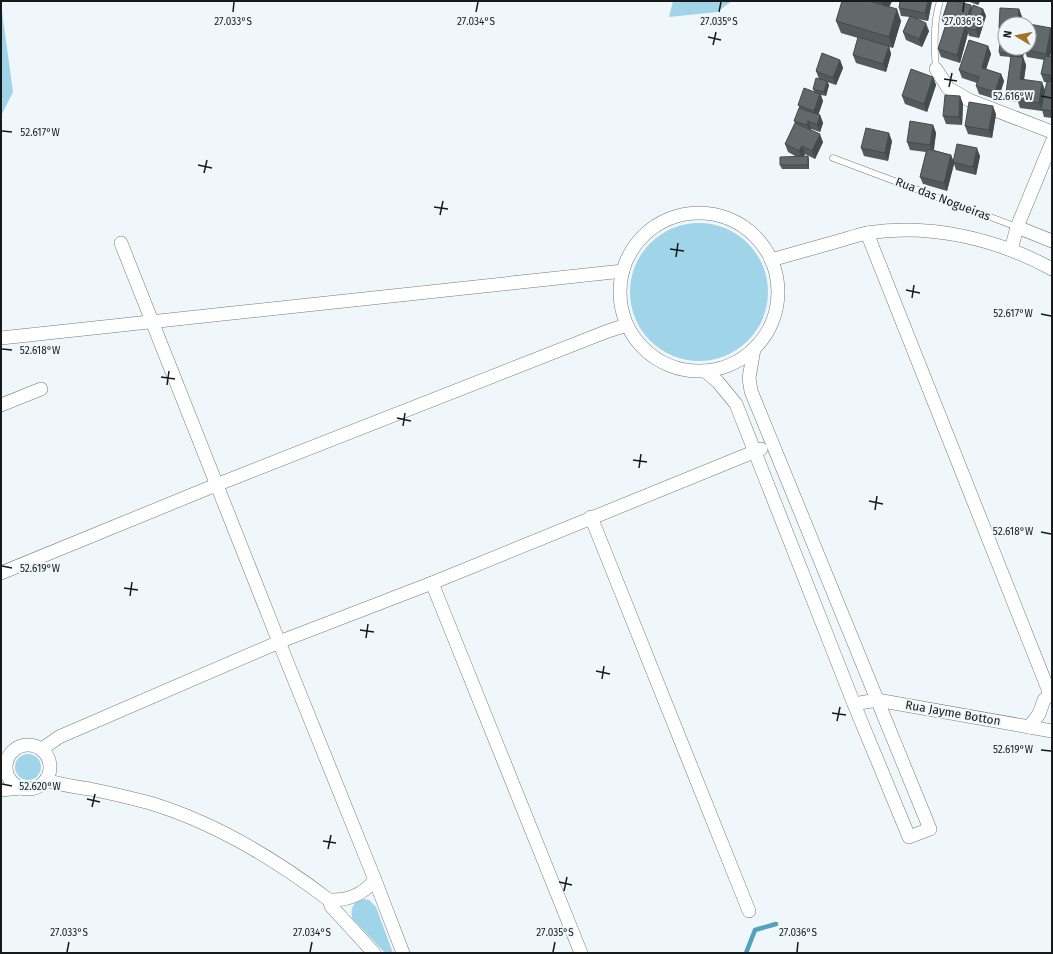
<svg xmlns="http://www.w3.org/2000/svg" width="1053" height="954" font-family="'Fira Sans',sans-serif">
<style>
.green{fill:#a0d5e9}
.lines{fill:none;stroke-linecap:round;stroke-linejoin:round}
.stream{stroke:#52a2be;stroke-width:4.5}
.lane-casing{stroke:#747a7d;stroke-width:7}
.street-casing{stroke:#747a7d;stroke-width:14}
.lane{stroke:#fff;stroke-width:6}
.street{stroke:#fff;stroke-width:13}
.wall{fill:#545a5c}
.shaded-wall{fill:#454a4b}
.building{fill:#62696b;stroke:#454a4b}
.ticks{fill:none;stroke:#171a1b;stroke-width:1.5}
.labels{text-anchor:middle;stroke-width:4;stroke-linejoin:round;paint-order:stroke}
.street-label{font-size:12px;fill:#171a1b;stroke:#eff7fa}
.ticks-label{font-size:10px;text-anchor:middle;fill:#171a1b;stroke:#eff7fa;stroke-width:4;stroke-linejoin:round;paint-order:stroke}
</style>
<rect width="100%" height="100%" fill="#eff7fa"/>
<!-- green -->
<g class="green">
<polygon points="673,1 732,1 717,12 669,17"/>
<polygon points="1,4 13,92 1,116"/>
<circle cx="699" cy="292" r="69"/>
<circle cx="28" cy="767" r="13"/>
<path d="M364,899l5,1 7,7 17,46h-8l-33,-35c-2,-10 2,-18 12,-19z"/>
</g>
<g class="lines">
<!-- stream -->
<polyline class="stream" points="746,953 755,930 776,924"/>
<!-- lane casing -->
<g class="lane-casing">
<g id="lane">
<path d="M936,69c-2,-22 -3,-47 4,-68"/>
<polyline points="833,158 1017,227"/>
</g>
</g>
<!-- street casing -->
<g class="street-casing">
<g id="street">
<polyline points="936,69 948,88 969,100 1052,132"/>
<circle cx="699" cy="292" r="79"/>
<polyline points="1017,227 1052,241"/>
<polyline points="867,233 1050,694"/>
<polyline points="121,243 279,642 375,880 403,953"/>
<polyline points="1011,250 1017,227 1052,142"/>
<path d="M771,260c21,-6 43,-12 64,-18 11,-3 22,-7 32,-9 63,-10 130,6 185,36"/>
<polyline points="1,338 623,271"/>
<polyline points="705,371 718,382 736,404 854,704 909,837 930,829 751,391 749,378 754,349"/>
<polyline points="1,405 41,389"/>
<polyline points="591,517 749,911"/>
<polyline points="1,573 216,485 608,331 627,325"/>
<polyline points="432,583 581,953"/>
<polyline points="854,704 877,700 1052,731"/>
<polyline points="1029,727 1039,714 1044,700 1050,694"/>
<circle cx="28" cy="767" r="22"/>
<polyline points="42,749 59,737 279,642 432,583 761,449"/>
<path d="M46,780c15,5 29,7 44,9 20,4 41,9 60,14 66,20 124,55 179,97l2,6 43,47"/>
<polyline points="1,790 21,788"/>
<path d="M329,900c19,1 33,-5 46,-20"/>
</g>
</g>
<!-- lane -->
<use href="#lane" class="lane"/>
<!-- street -->
<use href="#street" class="street"/>
</g>
<!-- wall -->
<g class="wall">
<polygon points="842,1 892,1 889,7 901,21 893,48 889,47 891,54 886,72 856,63 853,55 858,38 841,33 836,21"/>
<polygon points="932,1 928,21 917,19 929,31 922,47 906,40 903,32 910,17 901,16 899,8"/>
<polygon points="967,1 980,1 978,5"/>
<polygon points="972,9 983,9 986,16 979,38 969,36 968,33 960,63 941,57 938,49 945,27 942,20"/>
<polygon points="1019,9 1022,17 1021,24 1005,24 1005,36 1001,35 999,28"/>
<polygon points="1051,28 1052,30 1052,48 1050,57 1052,57 1052,118 1044,117 1042,110 1042,111 1020,108 1018,102 1009,101 1006,93 1011,59 1010,57 1000,56 999,52 1024,51 1023,57 1026,65 1024,79 1045,90 1044,96 1047,82 1044,82 1041,74 1044,60 1027,57 1024,49"/>
<polygon points="988,46 991,54 986,69 1001,74 1004,81 998,100 979,94 976,86 977,83 962,78 959,70"/>
<polygon points="840,60 843,68 836,85 827,82 829,85 826,96 821,95 823,101 818,115 820,115 823,123 820,132 811,129 811,130 823,142 815,159 805,154 804,156 808,156 809,160 809,169 782,169 780,165 797,157 788,152 785,144 795,123 794,121 800,109 798,105 814,91 813,89 819,79 816,71"/>
<polygon points="933,77 936,85 927,112 905,104 902,96"/>
<polygon points="960,96 963,104 962,125 946,124 943,116"/>
<polygon points="996,114 992,138 968,134 965,126"/>
<polygon points="933,125 936,133 934,150 951,155 953,161 980,156 976,175 956,170 954,164 947,191 923,184 920,177 926,152 910,150 907,142"/>
<polygon points="892,141 888,161 864,156 861,148"/>
</g>
<!-- shaded-wall -->
<g class="shaded-wall">
<polygon points="882,1 892,1 886,14 881,2"/>
<polygon points="928,1 932,1 928,21 925,13"/>
<polygon points="977,1 980,1 978,5"/>
<polygon points="971,5 974,13 966,28 968,33 960,63 957,55"/>
<polygon points="897,9 901,21 893,48 889,37"/>
<polygon points="983,9 986,16 979,38 976,30"/>
<polygon points="1019,9 1022,17 1021,24 1018,24"/>
<polygon points="926,23 929,31 922,47 919,39"/>
<polygon points="1051,28 1052,30 1052,48 1049,62 1046,54"/>
<polygon points="889,46 891,54 886,72 883,64"/>
<polygon points="988,46 991,54 984,76 982,68"/>
<polygon points="1022,48 1024,51 1022,63 1021,59"/>
<polygon points="1023,57 1026,65 1023,87 1020,79"/>
<polygon points="840,60 843,68 836,85 833,78"/>
<polygon points="1001,74 1004,81 998,100 995,92"/>
<polygon points="933,77 936,85 927,112 924,104"/>
<polygon points="827,81 829,85 826,96 824,92"/>
<polygon points="1042,82 1045,90 1042,109 1041,109 1042,111 1039,103"/>
<polygon points="820,94 823,101 817,119 814,111"/>
<polygon points="960,96 963,104 962,125 959,117"/>
<polygon points="993,106 996,114 992,138 989,130"/>
<polygon points="820,115 823,123 820,132 817,125"/>
<polygon points="808,121 811,129 810,133 807,125"/>
<polygon points="933,125 936,133 933,153 930,145"/>
<polygon points="889,133 892,141 888,161 885,153"/>
<polygon points="820,134 823,142 815,159 812,151"/>
<polygon points="802,146 805,154 802,159 799,151"/>
<polygon points="977,148 980,156 976,175 973,167"/>
<polygon points="951,155 954,162 953,162 954,164 947,191 944,183"/>
<polygon points="808,156 809,160 809,169 808,165"/>
</g>
<!-- building -->
<g class="building">
<polygon points="842,1 869,1 897,9 889,37 836,21"/>
<polygon points="900,1 928,1 925,13 899,8"/>
<polygon points="948,1 955,1 971,5 957,55 938,49 947,21 942,20"/>
<polygon points="973,5 983,9 976,30 966,28"/>
<polygon points="1000,8 1019,9 1018,24 1005,24 1005,28 999,28"/>
<polygon points="910,16 926,23 919,39 903,32"/>
<polygon points="1029,24 1051,28 1046,54 1024,49 1024,48 1029,48"/>
<polygon points="858,37 889,46 883,64 853,55"/>
<polygon points="969,40 988,46 982,68 1001,74 995,92 976,86 979,77 959,70"/>
<polygon points="1000,44 1005,45 1005,48 1022,48 1021,57 1011,56 1011,57 1010,57 1011,54 999,52"/>
<polygon points="822,53 840,60 833,78 816,71"/>
<polygon points="1011,56 1023,57 1020,79 1042,82 1039,103 1018,100 1018,94 1006,93"/>
<polygon points="1045,56 1052,57 1052,79 1050,79 1050,75 1041,74"/>
<polygon points="911,69 933,77 924,104 902,96"/>
<polygon points="816,78 827,81 824,92 813,89"/>
<polygon points="1047,81 1052,82 1052,111 1041,109"/>
<polygon points="804,88 820,94 814,111 798,105"/>
<polygon points="945,95 960,96 959,117 943,116"/>
<polygon points="969,102 993,106 989,130 965,126"/>
<polygon points="799,108 820,115 817,125 808,121 807,125 794,121"/>
<polygon points="910,121 933,125 930,145 907,142"/>
<polygon points="795,123 820,134 812,151 802,146 799,151 785,144"/>
<polygon points="866,128 889,133 885,153 861,148"/>
<polygon points="957,144 977,148 973,167 953,162"/>
<polygon points="927,149 951,155 944,183 920,177"/>
<polygon points="808,156 808,165 780,165 780,157"/>
</g>
<!-- ticks -->
<path class="ticks" d="M233,12l1,-10M476,12l2,-10M719,12l2,-10M963,12l1,-10M708,37l13,3M713,45l3,-13M944,79l13,2M949,87l3,-14M1041,96l10,2M2,131l10,1M198,165l14,3M204,173l3,-13M434,207l14,2M440,215l3,-14M670,249l14,2M676,257l2,-14M906,290l14,3M912,298l2,-13M1041,314l10,2M2,349l10,1M161,377l14,2M167,385l2,-14M397,418l14,3M403,426l2,-13M633,460l14,2M639,468l2,-14M869,501l14,3M875,510l2,-14M1041,532l10,2M2,566l10,2M124,588l14,2M130,596l2,-14M360,630l14,2M366,638l2,-14M596,671l14,3M602,679l2,-13M832,713l14,2M837,721l3,-14M1041,750l10,1M2,784l10,2M87,799l13,3M92,807l3,-13M323,841l13,2M328,849l3,-14M559,882l13,3M564,891l3,-14M67,952l2,-10M310,952l2,-10M553,952l2,-10M797,952l1,-10"/>
<g class="labels">
<!-- street labels -->
<g class="street-label">
<text transform="translate(943 199) rotate(21)" y="4">Rua das Nogueiras</text>
<text transform="translate(953 713) rotate(10)" y="4">Rua Jayme Botton</text>
</g>
</g>
<g class="ticks-label">
<text x="233" y="25">27.033°S</text>
<text x="476" y="25">27.034°S</text>
<text x="719" y="25">27.035°S</text>
<text x="963" y="25">27.036°S</text>
<text x="1013" y="100">52.616°W</text>
<text x="40" y="136">52.617°W</text>
<text x="1013" y="317">52.617°W</text>
<text x="40" y="354">52.618°W</text>
<text x="1013" y="535">52.618°W</text>
<text x="40" y="572">52.619°W</text>
<text x="1013" y="753">52.619°W</text>
<text x="40" y="790">52.620°W</text>
<text x="69" y="936">27.033°S</text>
<text x="312" y="936">27.034°S</text>
<text x="555" y="936">27.035°S</text>
<text x="798" y="936">27.036°S</text>
</g>
<!-- border -->
<rect width="1053" height="954" fill="none" stroke="#171a1b" stroke-width="4"/>
<!-- north arrow -->
<g transform="translate(1017 36) rotate(280)"><circle r="19" fill="#eff7fa" stroke="#999fa1"/>
<path d="M0-3L7 15L0 10L-7 15Z" fill="#a37127"/>
<text y="-6" font-size="11" font-weight="bold" text-anchor="middle" fill="#171a1b">N</text>
</g>
</svg>
